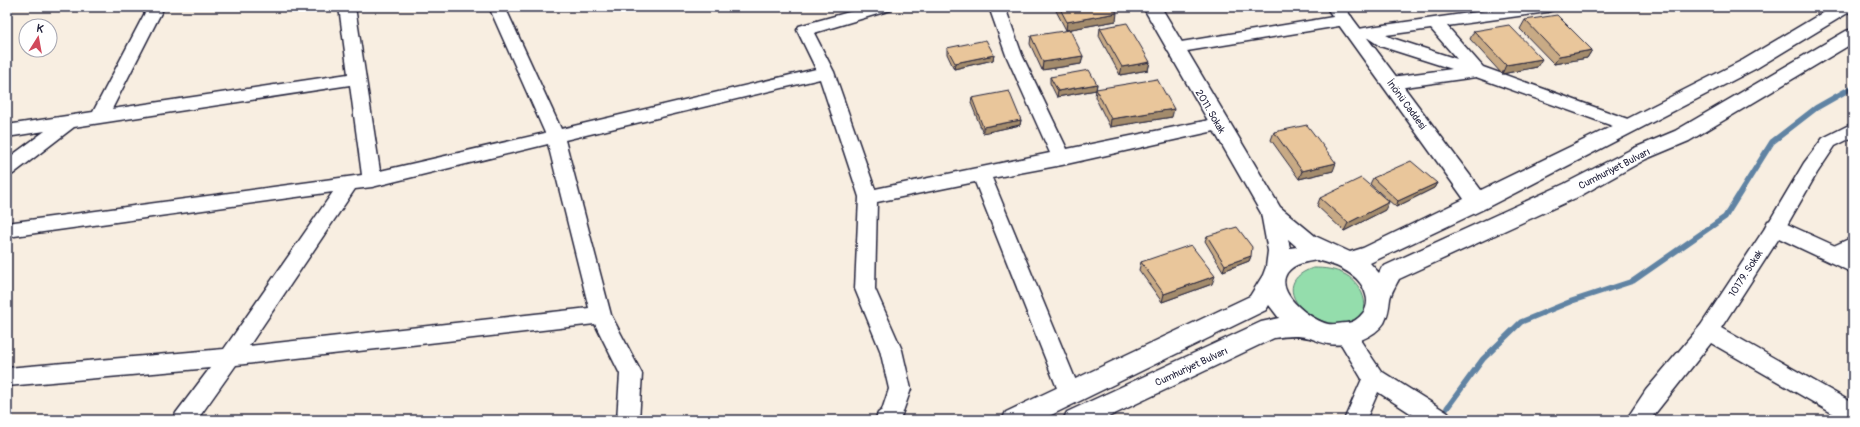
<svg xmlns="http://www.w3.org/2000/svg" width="1860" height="427" font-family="Pangolin,sans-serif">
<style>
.green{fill:#94ddac;stroke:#5b8074}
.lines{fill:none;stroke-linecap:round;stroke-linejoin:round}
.stream{stroke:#6083a3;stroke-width:5.5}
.street-casing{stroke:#22223b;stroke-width:3}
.secondary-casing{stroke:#22223b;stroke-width:3}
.street{fill:#fff;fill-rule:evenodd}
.secondary{fill:#fff;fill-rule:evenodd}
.wall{fill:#c8aa85;stroke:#22223b}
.shaded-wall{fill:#a38b6c;stroke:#22223b}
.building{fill:#e9c69b;stroke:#22223b}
.labels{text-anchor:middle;stroke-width:3;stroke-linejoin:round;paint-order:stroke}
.street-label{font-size:10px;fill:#22223b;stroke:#fff}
</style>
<rect width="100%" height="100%" fill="#f8eee1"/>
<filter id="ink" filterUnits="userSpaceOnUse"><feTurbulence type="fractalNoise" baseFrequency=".025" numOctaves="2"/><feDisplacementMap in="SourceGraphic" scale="8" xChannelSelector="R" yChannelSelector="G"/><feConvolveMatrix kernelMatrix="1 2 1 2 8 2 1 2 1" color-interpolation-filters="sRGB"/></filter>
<g filter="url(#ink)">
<!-- green -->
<path class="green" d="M1313,268c12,0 22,1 33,7 18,10 30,42 2,48 -38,8 -83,-39 -35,-55z"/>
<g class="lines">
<!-- stream -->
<polyline class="stream" points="1447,408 1483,359 1521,322 1572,301 1633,281 1725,217 1772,142 1816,108 1853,87"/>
<!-- street casing -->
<g class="street-casing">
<g id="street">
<path d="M148,7h16l-52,102 236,-35 -9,-67h16l25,164 165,-38 -56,-126h16l56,122 255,-60 -19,-39 2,-4 68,-19h26l-2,3 -77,23 20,39 41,117 175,-36 -44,-98 -17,-48h16l17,48 45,94 152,-31 6,2 3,4 -3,4 -6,2 -157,35 -70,13 89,215 -3,7 -8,3 -8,-3 -3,-7 -84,-211 -98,20 -2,87 27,61 9,39 -11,31h-25l3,-7 4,-3 7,-21 -9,-39 -25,-61 4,-92 -39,-118 -255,61 46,175 31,59 -3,46h-22l3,-46 -25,-50 -359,41 -39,55h-24l3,-7 34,-45 -203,18v-18l217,-19 109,-157 -326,45v-14l355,-48 -12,-90 -276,42 -61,47 -6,2v-17l38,-28 -38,6v-12l86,-13zM548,144l41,164 -340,38 106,-157 17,-2z"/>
<path d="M1512,7h43l-2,3 -6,2 -100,14 36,41 153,55 3,4 -3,4 -6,2 -6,-2 -148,-53 -85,12 -6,-2 -2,-4 2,-4 6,-2 61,-8 -72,-23 -12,-8 -9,-1 -2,-4 2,-4 11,-2zM1431,29l26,30 -65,-21 -6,-3z"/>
<polygon points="1345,15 1351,16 1353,20 1351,24 1175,53 1169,52 1167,48 1169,44 1175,43"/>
<polygon points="1853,123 1853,137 1835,146 1817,173 1783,232 1721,328 1853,403 1853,420 1844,420 1711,343 1650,420 1626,420 1646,390 1701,325 1769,222 1804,163 1823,138"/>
<polygon points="1853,237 1853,254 1834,262 1827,259 1824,254 1827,249"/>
<polygon points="1345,325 1352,328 1381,371 1448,413 1451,420 1421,420 1378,392 1366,420 1344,420 1362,379 1335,334 1338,328"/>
</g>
</g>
<!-- secondary casing -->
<g class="secondary-casing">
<g id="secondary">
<path d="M1143,7h18l119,200 35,29 35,16 13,-4 101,-49 -138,-192h18l137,183 142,-69 120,-61 89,-53h21l-2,4 -94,57 -271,140 -116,55 9,10 3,-6 182,-83 68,-35 43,-18 171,-100 7,-2v14l-164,98 -43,18 -66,37 -181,83c-3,6 -8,14 -9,20 -1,9 -2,16 -6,24 -11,16 -37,24 -56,21 -6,-1 -12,-4 -18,-6 -12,-3 -24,-2 -36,0l-172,82h-39l4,-8 194,-90 18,-4 -10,-13 -3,5 -225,110h-39l4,-8 244,-116 13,-21 3,-8 2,-16 -7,-38zM1288,239l9,8 -7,1zM1317,260c20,5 44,14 49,35 2,6 1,13 -3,18 -4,5 -10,10 -17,10 -6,0 -13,2 -18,1 -17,-4 -54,-31 -41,-51 7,-10 20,-11 30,-13z"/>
<polygon points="1776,219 1853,254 1853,273 1768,233 1765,227 1768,221"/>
</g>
</g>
<!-- street -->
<use href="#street" class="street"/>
<!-- secondary -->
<use href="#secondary" class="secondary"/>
</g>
<!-- wall -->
<g class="wall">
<polygon points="1054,7 1114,7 1116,21 1066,30"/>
<polygon points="1525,20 1592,50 1587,58 1554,64 1520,29"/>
<polygon points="1100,28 1150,62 1148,70 1120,75 1099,36"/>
<polygon points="1474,31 1537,67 1502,74 1470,39"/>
<polygon points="1031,36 1083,56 1081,64 1042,70 1030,44"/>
<polygon points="947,48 994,55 993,60 954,69 947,54"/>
<polygon points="1050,77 1097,84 1096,90 1057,97 1050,83"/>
<polygon points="1096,89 1172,117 1110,127 1095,97"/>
<polygon points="972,98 1021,120 1020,125 983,133 971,103"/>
<polygon points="1274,132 1333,171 1299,179 1271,140"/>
<polygon points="1373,178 1437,183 1434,188 1396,207 1370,184"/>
<polygon points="1320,198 1385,210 1344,231 1317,206"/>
<polygon points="1207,236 1251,256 1249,261 1223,271 1205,241"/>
<polygon points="1141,262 1212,284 1162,302 1139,270"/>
</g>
<!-- shaded-wall -->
<g class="shaded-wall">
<polygon points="1117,13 1116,21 1066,30 1067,22"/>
<polygon points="1592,50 1587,58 1554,64 1559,56"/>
<polygon points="994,55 993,60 954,69 955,63"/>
<polygon points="1083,56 1081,64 1042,70 1043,62"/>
<polygon points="1542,59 1537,67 1502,74 1506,65"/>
<polygon points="1150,62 1148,70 1120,75 1122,67"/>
<polygon points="1097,84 1096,90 1057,97 1058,91"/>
<polygon points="1174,109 1172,117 1110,127 1111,119"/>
<polygon points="1021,120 1020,125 983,133 983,127"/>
<polygon points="1336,163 1333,171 1299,179 1302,171"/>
<polygon points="1437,183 1434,188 1396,207 1398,201"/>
<polygon points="1389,202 1385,210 1344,231 1348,223"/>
<polygon points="1251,256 1249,261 1223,271 1225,265"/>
<polygon points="1215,276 1212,284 1162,302 1164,294"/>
</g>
<!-- building -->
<g class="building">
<polygon points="1059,7 1114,7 1117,13 1067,22"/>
<polygon points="1557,15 1592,50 1559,56 1525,20"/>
<polygon points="1127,23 1150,62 1122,67 1100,28"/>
<polygon points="1509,25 1542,59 1506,65 1474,31"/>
<polygon points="1070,30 1083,56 1043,62 1031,36"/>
<polygon points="986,40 994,55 955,63 947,48"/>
<polygon points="1089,70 1097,84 1058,91 1050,77"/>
<polygon points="1157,79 1174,109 1111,119 1096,89"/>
<polygon points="1009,91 1021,120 983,127 972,98"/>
<polygon points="1307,125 1336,163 1302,171 1274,132"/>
<polygon points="1411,161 1437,183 1398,201 1373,178"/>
<polygon points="1361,178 1389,202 1348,223 1320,198"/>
<polygon points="1237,227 1252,247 1251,256 1225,265 1207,236"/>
<polygon points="1191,245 1215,276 1164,294 1141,262"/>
</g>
</g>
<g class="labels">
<!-- street labels -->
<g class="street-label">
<text transform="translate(1407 104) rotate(54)" y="4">İnönü Caddesi</text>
<text transform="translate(1211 111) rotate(60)" y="4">2011. Sokak</text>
<text transform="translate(1614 168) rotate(-27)" y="4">Cumhuriyet Bulvarı</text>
<text transform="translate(1745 273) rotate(-57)" y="4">10179. Sokak</text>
<text transform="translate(1191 366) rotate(-25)" y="4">Cumhuriyet Bulvarı</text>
</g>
</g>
<!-- margin -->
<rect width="1860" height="427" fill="none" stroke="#fff" stroke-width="24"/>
<rect x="12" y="12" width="1836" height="403" fill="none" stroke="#22223b" stroke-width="1.5" filter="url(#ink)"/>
<!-- north arrow -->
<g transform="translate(38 38) rotate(11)"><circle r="19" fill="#ffffff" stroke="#a7a7b1"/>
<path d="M0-3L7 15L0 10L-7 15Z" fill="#d1495b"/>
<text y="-6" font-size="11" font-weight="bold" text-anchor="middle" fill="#22223b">K</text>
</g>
</svg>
